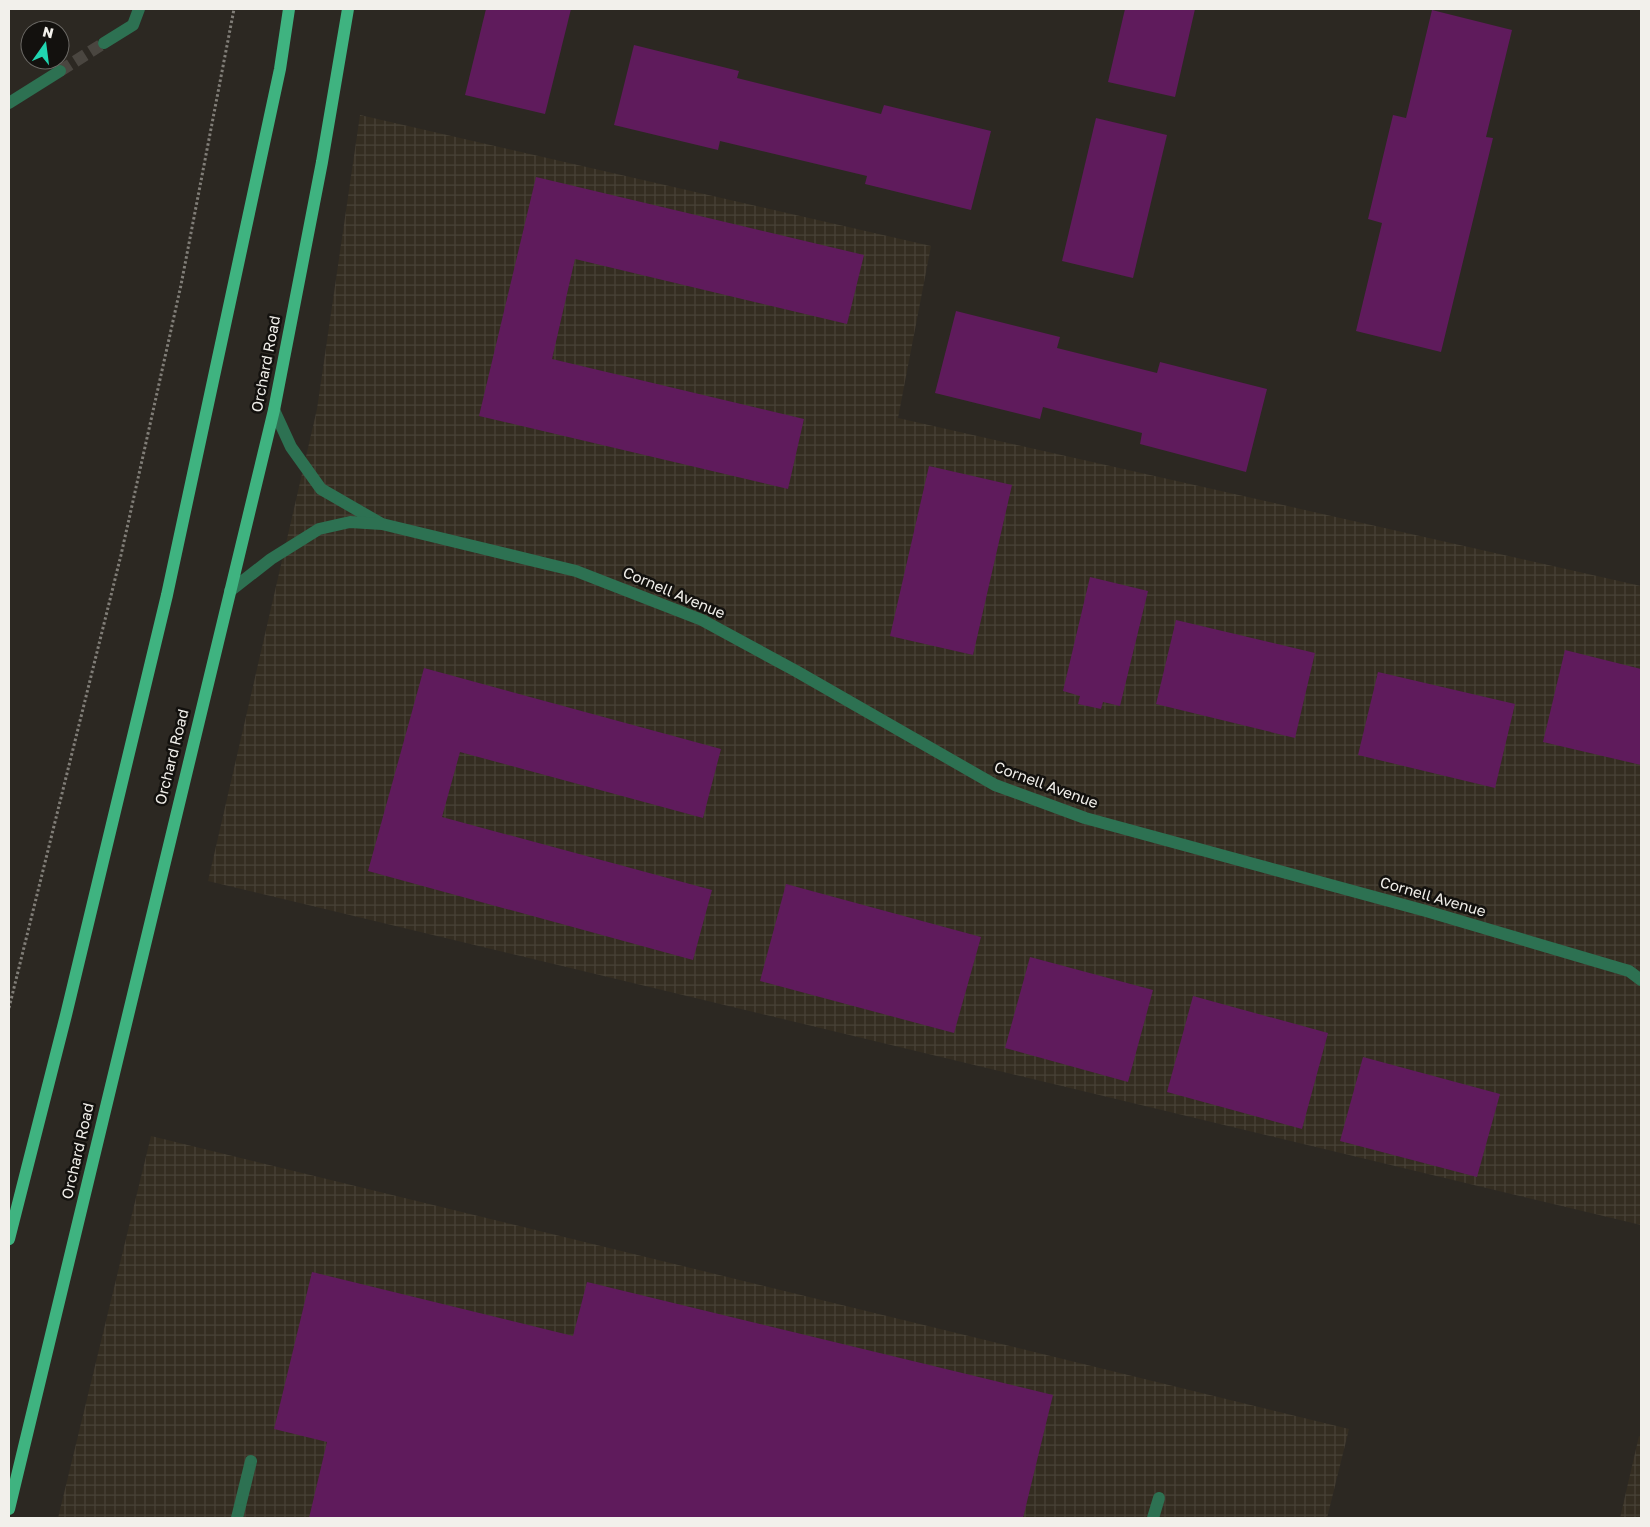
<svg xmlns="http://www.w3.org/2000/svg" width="1650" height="1527" font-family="'Golos Text',sans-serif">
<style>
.industrial{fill:url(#industrial-grid)}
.building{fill:#5f1b5c}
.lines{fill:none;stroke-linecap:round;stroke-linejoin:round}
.minor-tunnel{stroke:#4a4640;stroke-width:12;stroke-dasharray:12 6;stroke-linecap:butt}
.path{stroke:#817e78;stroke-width:3;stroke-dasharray:2.5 2.5;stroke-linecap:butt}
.minor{stroke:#2d7152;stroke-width:12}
.major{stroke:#3fb380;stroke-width:12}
.labels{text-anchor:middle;stroke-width:5;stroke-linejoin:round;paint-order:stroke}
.street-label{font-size:15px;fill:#f2f0eb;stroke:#13110e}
</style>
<defs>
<pattern id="industrial-grid" width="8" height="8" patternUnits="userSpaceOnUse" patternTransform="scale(1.25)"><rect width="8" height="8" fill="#342d21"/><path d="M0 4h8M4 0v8" fill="none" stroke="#484237"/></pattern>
</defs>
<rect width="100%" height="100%" fill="#2c2822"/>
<!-- industrial -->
<g class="industrial">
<polygon points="360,115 931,246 898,418 1641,586 1641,1225 208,881 317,409"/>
<polygon points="151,1136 1349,1429 1327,1518 58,1518"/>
<polygon points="1639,1436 1641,1437 1641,1518 1620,1518"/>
</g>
<!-- building -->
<g class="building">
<polygon points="486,9 571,9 545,114 465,95"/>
<polygon points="1125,9 1195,9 1175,97 1108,82"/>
<polygon points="1432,10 1512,30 1486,137 1493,138 1441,352 1356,331 1382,223 1368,219 1393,115 1406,118"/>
<polygon points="634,45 739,71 737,78 881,114 884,105 991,131 971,210 865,184 867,176 720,141 718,150 614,125"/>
<polygon points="1096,118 1167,135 1133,278 1062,261"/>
<polygon points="536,177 864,255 847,324 575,259 552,359 804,419 788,489 479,416"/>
<polygon points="956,311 1060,337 1057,348 1157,373 1160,362 1267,389 1246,472 1140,444 1142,433 1043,407 1040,419 935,393"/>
<polygon points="929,466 1012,485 973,655 890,636"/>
<polygon points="1090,577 1148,591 1120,706 1103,702 1101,709 1078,704 1080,696 1063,691"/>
<polygon points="1176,620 1315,653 1295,738 1156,704"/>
<polygon points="1565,650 1641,669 1641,765 1543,742"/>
<polygon points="424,668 721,749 703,818 460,752 442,817 712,890 693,960 368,871"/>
<polygon points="1378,672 1515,704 1495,788 1358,755"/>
<polygon points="786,884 981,937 954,1033 760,981"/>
<polygon points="1030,957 1153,990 1128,1082 1005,1048"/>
<polygon points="1193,996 1328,1033 1302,1129 1167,1092"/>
<polygon points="1363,1057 1500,1094 1477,1177 1340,1141"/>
<polygon points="312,1272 573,1336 587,1282 1053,1395 1023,1518 309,1518 327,1442 274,1429"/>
</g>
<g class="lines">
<!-- minor-tunnel -->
<polyline class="minor-tunnel" points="60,71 104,43"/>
<!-- path -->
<polyline class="path" points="9,1008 121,555 181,285 234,9"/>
<!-- minor -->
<g class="minor">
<polyline points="104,43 133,25 139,9"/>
<polyline points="9,103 60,71"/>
<polyline points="274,410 291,447 321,489 380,523"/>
<polyline points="230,591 271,559 319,529 350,522 382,524 576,571 702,620 796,671 995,785 1085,818 1426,911 1629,971 1641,980"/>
<polyline points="237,1518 251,1461"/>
<polyline points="1153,1518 1159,1498"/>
</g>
<!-- major -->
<g class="major">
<polyline points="9,1239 66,1015 167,595 280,69 289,9"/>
<polyline points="9,1509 274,410 322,162 348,9"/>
</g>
</g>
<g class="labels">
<!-- street labels -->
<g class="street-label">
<text transform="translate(266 364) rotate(-79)" y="5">Orchard Road</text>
<text transform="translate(674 593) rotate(23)" y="5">Cornell Avenue</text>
<text transform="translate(172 757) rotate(-76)" y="5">Orchard Road</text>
<text transform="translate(1046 785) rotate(20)" y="5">Cornell Avenue</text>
<text transform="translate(1433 897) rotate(16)" y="5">Cornell Avenue</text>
<text transform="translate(78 1151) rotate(-77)" y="5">Orchard Road</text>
</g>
</g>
<!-- border -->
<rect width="1650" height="1527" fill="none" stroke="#f2f0eb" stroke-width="20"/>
<!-- north arrow -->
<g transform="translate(45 45) rotate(14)"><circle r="24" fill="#13110e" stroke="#6c6a66"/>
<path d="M0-4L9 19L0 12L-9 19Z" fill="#20d5b0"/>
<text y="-8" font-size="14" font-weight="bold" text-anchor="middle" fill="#f2f0eb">N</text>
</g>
</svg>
